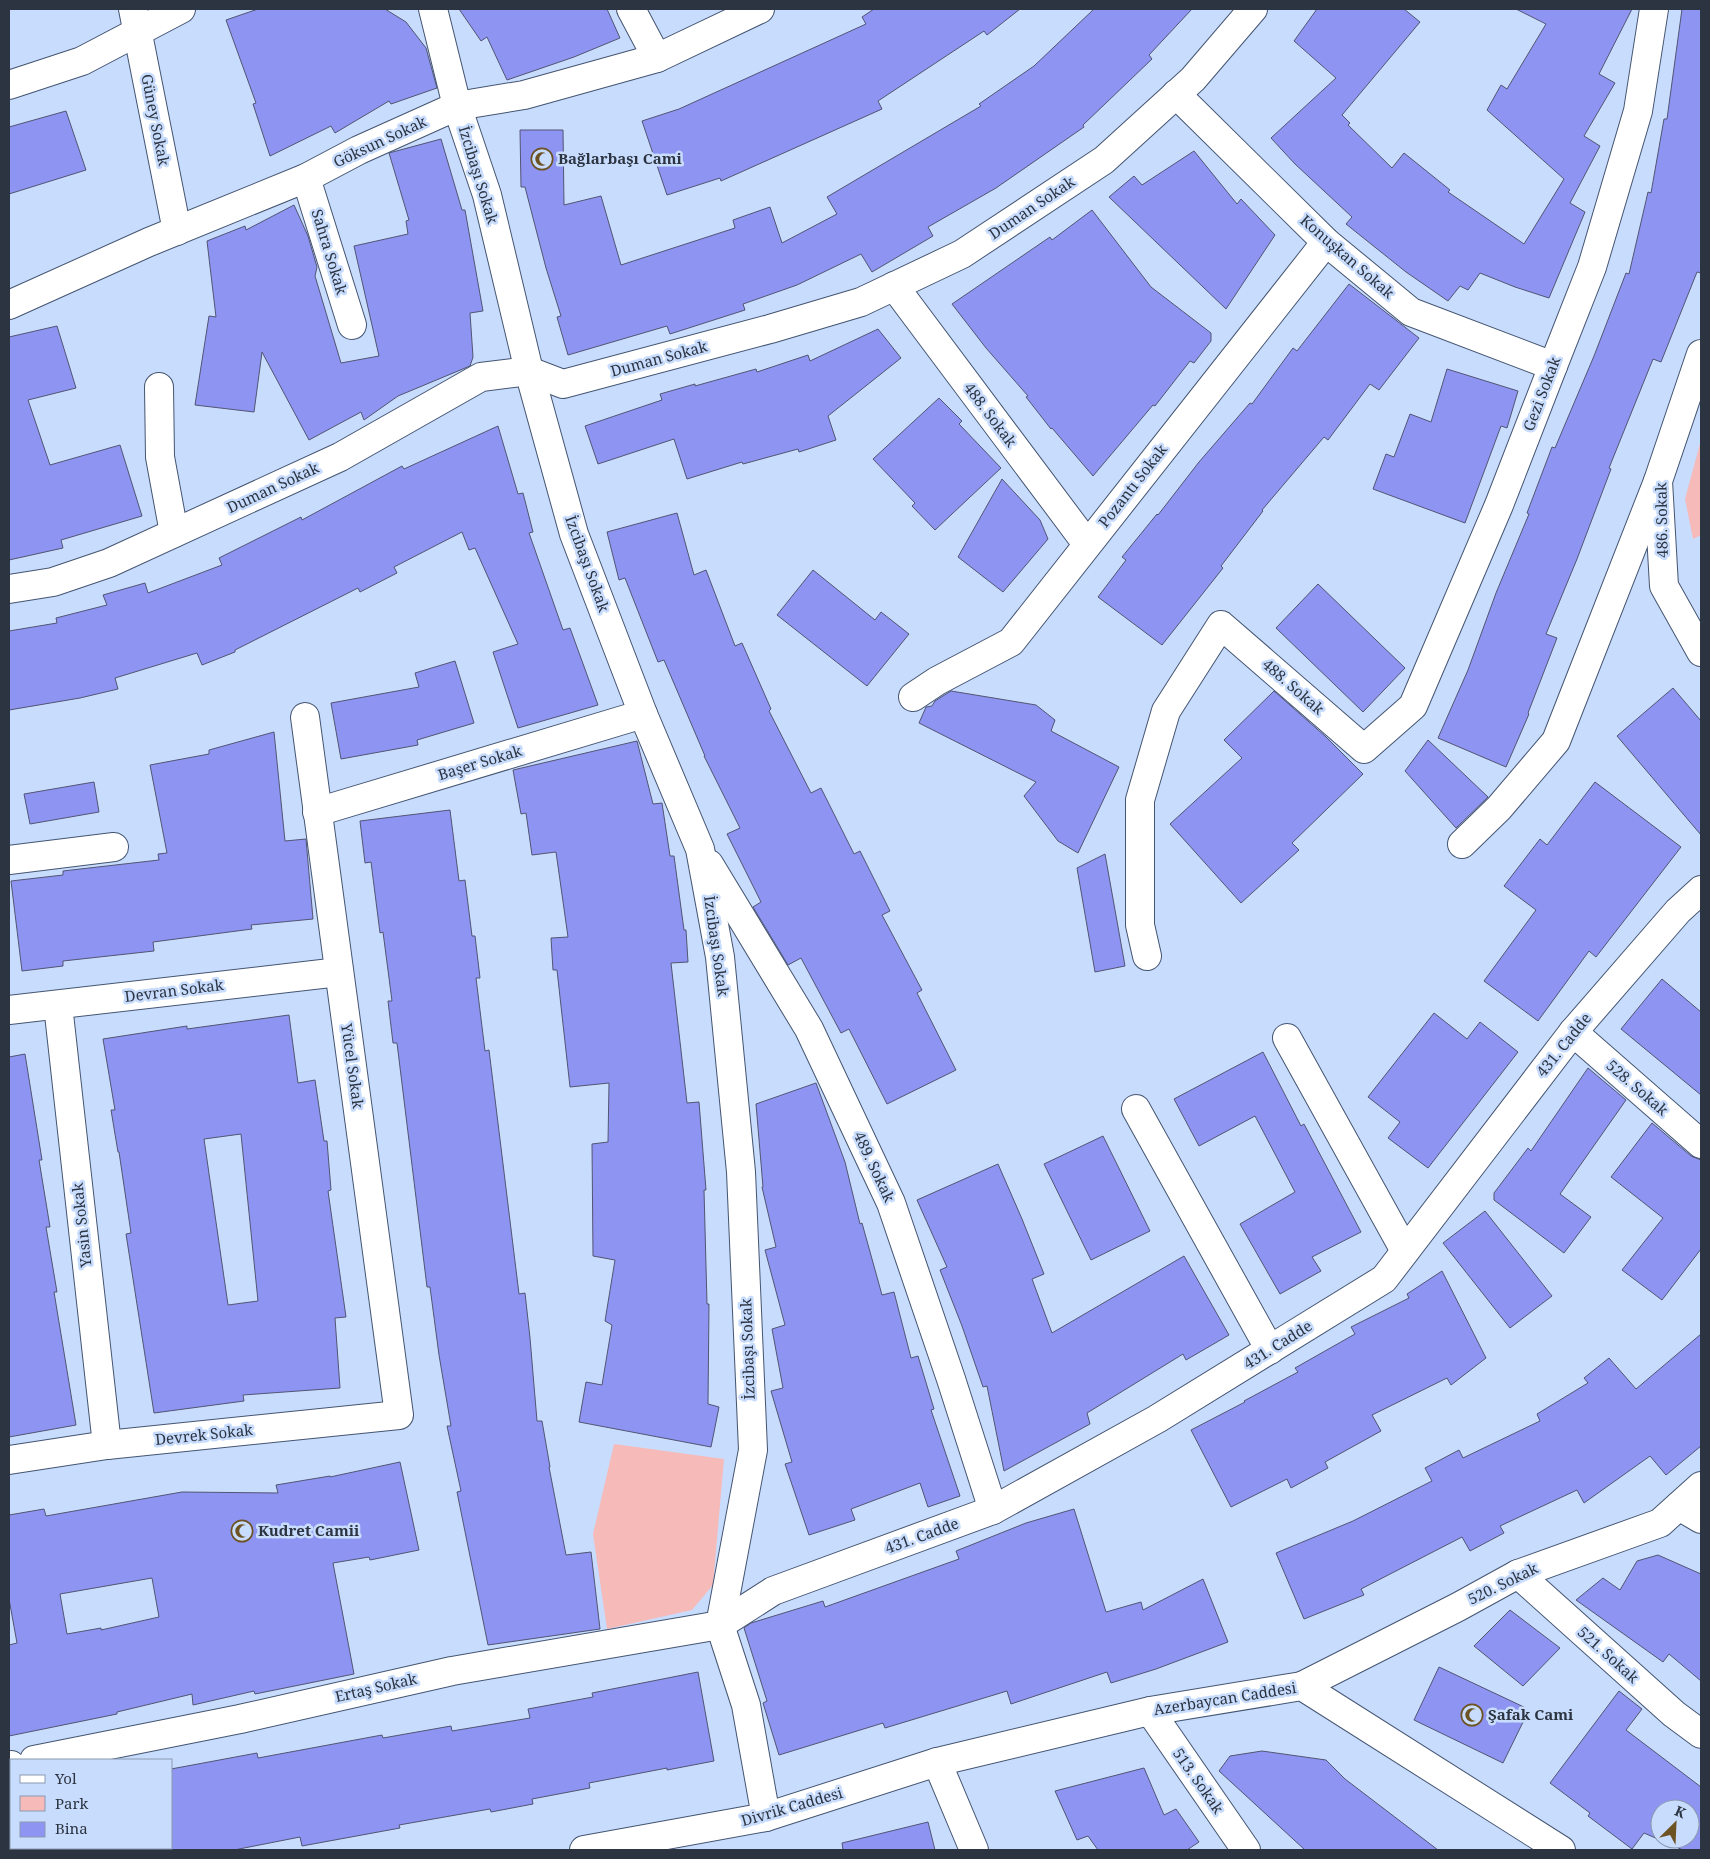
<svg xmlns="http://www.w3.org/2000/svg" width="1710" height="1859" font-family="'Noto Serif',serif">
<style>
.green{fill:#f6bab9}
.building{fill:#8e94f1;stroke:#525574;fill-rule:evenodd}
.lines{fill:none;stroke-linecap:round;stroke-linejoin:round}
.minor-casing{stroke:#445571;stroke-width:30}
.minor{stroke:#fff;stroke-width:28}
.labels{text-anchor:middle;stroke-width:5;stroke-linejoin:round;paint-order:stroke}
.street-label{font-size:15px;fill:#2c3441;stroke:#c8dcfd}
.poi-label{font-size:15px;font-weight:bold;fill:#2c3441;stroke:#c8dcfd;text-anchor:start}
</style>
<rect width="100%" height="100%" fill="#c8dcfd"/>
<!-- green -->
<g class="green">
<polygon points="1701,440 1701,535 1693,539 1685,499"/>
<polygon points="614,1444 724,1459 713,1585 692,1610 607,1629 593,1534"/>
</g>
<!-- building -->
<g class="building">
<polygon points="258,9 385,9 406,22 426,48 437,88 391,104 389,101 335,133 331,126 270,156 253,104 256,103 226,20"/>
<polygon points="459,9 607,9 620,38 574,57 507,80 487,37 481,41"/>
<polygon points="874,9 1020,9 987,35 984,31 878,101 882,109 721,181 720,178 667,195 642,121 679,109 866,24 862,17"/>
<polygon points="1094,9 1192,9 1149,55 1152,59 1083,125 1084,127 996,188 928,227 933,236 872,272 861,254 797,285 743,304 745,310 670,334 667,326 568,355 557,317 561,316 546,268 525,187 521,187 520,130 563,130 564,205 601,196 621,265 735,228 733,220 770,207 782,243 837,214 827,197 981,106 979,104 1034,66"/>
<polygon points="1317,9 1404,9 1420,22 1342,115 1350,123 1348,125 1392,168 1404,153 1450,190 1448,192 1524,244 1564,179 1487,110 1501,85 1507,89 1546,24 1516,9 1632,9 1599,74 1615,83 1584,136 1600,146 1570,203 1585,212 1549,298 1515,287 1480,273 1468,290 1460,286 1448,301 1406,272 1346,224 1352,217 1295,164 1271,138 1336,78 1294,41"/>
<polygon points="1682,9 1701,9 1701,273 1697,272 1661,362 1653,359 1609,468 1611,469 1577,559 1546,634 1557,638 1528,713 1529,714 1506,767 1438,738 1468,670 1496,593 1529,514 1527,513 1552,447 1555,448 1594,356 1626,273 1629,274 1648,192 1651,193 1664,119 1667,119"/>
<polygon points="66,111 86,170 9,194 9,127"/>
<polygon points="441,139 462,210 465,210 483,311 470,313 473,357 470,366 398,396 364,420 361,412 309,440 262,352 254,412 195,405 209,316 216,317 207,241 245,226 246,230 294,205 308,236 317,267 315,276 341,363 379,356 354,246 408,234 406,221 409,220 389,153"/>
<polygon points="1194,151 1237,204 1241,199 1275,235 1226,309 1109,197 1134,176 1142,185"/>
<polygon points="1092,210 1151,287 1211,333 1211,341 1194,363 1190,361 1155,406 1153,405 1093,476 1052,428 1051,429 1026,397 1028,396 986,348 952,304 1050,237 1052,240"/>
<polygon points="1349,284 1419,338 1379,390 1370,384 1328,440 1324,437 1262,510 1263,511 1221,566 1223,568 1162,645 1098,597 1126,560 1122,557 1157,514 1158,515 1199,462 1250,403 1252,404 1293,348 1297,351"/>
<polygon points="57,326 76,388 28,400 50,465 120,445 142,516 61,540 63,548 9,560 9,337"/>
<polygon points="878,329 901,358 828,416 836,440 799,452 798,449 743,464 742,462 687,479 674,439 598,464 585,426 662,400 660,394 695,384 695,386 756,369 757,372 808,355 810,361"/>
<polygon points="1447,369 1518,391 1507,428 1501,426 1465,523 1373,489 1386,454 1394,457 1410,414 1431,422"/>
<polygon points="939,398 962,421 959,424 1001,468 935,530 912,506 915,503 873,459"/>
<polygon points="498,426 518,494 523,493 533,532 529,533 563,630 570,628 598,705 518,728 493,652 518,644 475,548 469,550 462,532 394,567 397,573 360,592 358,588 235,650 235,652 202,665 197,653 115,678 118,689 80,698 9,710 9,631 57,623 56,618 107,605 103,595 145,583 148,593 222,565 219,558 301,517 302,520 402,466 404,469"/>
<polygon points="1002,479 1040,520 1048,539 1003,592 958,557"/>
<polygon points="677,513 694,575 706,570 735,646 742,643 771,709 769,711 811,793 821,788 854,854 860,851 890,911 882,915 922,990 917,993 956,1070 887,1104 849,1029 841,1033 801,958 788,965 753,907 761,902 727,834 740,828 704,756 705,756 664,660 658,662 625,578 619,580 607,532"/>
<polygon points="813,570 875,620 881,612 909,634 867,686 777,615"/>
<polygon points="1318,584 1405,668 1363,712 1276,628"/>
<polygon points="455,661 474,723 417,740 418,745 341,759 331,703 419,687 415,673"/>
<polygon points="1673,688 1701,721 1701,835 1617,736"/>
<polygon points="951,691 1036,705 1055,720 1051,731 1119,767 1078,853 1058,841 1024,796 1036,782 919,723 926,707 932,706 935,701"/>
<polygon points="1274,691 1326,737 1363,774 1292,843 1299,850 1241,903 1170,824 1242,758 1224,740"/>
<polygon points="274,732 285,841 306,839 313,919 251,925 252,929 153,942 154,951 63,961 63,966 22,971 11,881 63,875 63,871 159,860 158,854 167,853 150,765 209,754 209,750"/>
<polygon points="1428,740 1488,797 1456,828 1405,771"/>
<polygon points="637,741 653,804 662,803 670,856 674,856 684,930 686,930 688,962 671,963 687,1103 699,1102 706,1190 704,1190 707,1304 709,1304 708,1404 719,1407 711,1447 579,1422 586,1382 602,1385 612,1325 605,1321 615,1260 593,1256 592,1144 608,1142 609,1083 570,1087 557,970 553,970 551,938 568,937 556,852 532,855 526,813 521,814 513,770"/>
<polygon points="94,782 99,812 30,824 24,794"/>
<polygon points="1595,782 1681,847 1596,957 1589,951 1538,1021 1484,981 1536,910 1504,886 1540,839 1547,845"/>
<polygon points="450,810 459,881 465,880 472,936 475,936 480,978 476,978 485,1051 489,1050 519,1294 525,1293 530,1338 537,1421 542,1421 550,1467 549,1467 566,1555 591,1552 600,1629 488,1645 457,1492 461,1491 447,1426 451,1426 439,1355 430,1287 427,1287 397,1043 393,1043 388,1001 392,1001 383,932 380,933 371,862 365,863 360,821"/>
<polygon points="1105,854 1125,966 1095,972 1077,868"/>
<polygon points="1662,979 1701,1012 1701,1095 1621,1029"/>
<polygon points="1434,1013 1467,1039 1480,1022 1518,1052 1428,1168 1388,1138 1400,1122 1368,1097"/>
<path d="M289,1015l9,68 17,-3 9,61h3l4,49 -3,1 18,126 -11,1 5,70 -97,7 1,6 -90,12 -28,-179 5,-1 -12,-81h-1l-7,-42h4l-12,-71 84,-13v3zM241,1134l17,167 -30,4 -24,-166z"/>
<polygon points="1263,1052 1301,1126 1304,1124 1361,1232 1312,1257 1321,1271 1280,1294 1240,1224 1295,1192 1255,1116 1199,1146 1174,1099"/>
<polygon points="25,1054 42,1160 39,1160 50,1227 46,1227 57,1292 54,1292 76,1425 9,1437 9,1057"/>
<polygon points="1588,1068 1626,1100 1560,1194 1591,1217 1564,1253 1494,1200 1494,1193 1528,1148 1531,1151"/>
<polygon points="816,1083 845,1162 860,1224 862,1223 882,1295 894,1292 911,1358 918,1356 934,1409 931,1410 960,1496 928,1507 920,1483 851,1509 855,1520 809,1535 785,1464 792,1462 771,1391 783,1388 772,1329 785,1325 765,1250 776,1247 762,1187 763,1187 756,1104"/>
<polygon points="1652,1123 1691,1156 1701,1160 1701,1249 1662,1300 1622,1270 1663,1218 1611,1177"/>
<polygon points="1103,1136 1150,1231 1091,1260 1044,1164"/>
<polygon points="998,1164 1022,1219 1044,1274 1032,1279 1052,1333 1184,1256 1229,1335 1186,1360 1183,1354 1087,1413 1090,1424 1004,1471 987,1386 983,1387 962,1326 940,1270 947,1267 917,1200"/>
<polygon points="1485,1211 1552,1296 1510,1328 1443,1243"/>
<polygon points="1442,1271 1486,1358 1451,1385 1447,1378 1372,1415 1381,1431 1325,1462 1328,1468 1291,1488 1287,1479 1231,1507 1191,1430 1245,1402 1244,1401 1298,1372 1295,1368 1355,1334 1351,1327 1409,1298 1407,1294"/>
<polygon points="1701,1334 1701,1446 1666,1475 1650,1456 1584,1503 1577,1490 1500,1526 1504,1533 1470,1551 1462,1537 1361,1589 1364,1595 1304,1619 1276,1553 1353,1521 1432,1481 1425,1468 1459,1450 1463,1458 1540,1421 1537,1414 1588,1383 1584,1378 1609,1358 1636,1389"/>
<path d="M400,1462l19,88 -49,10 -1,-3 -36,6 21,111 -99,20 -1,-3 -61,14 -1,-11 -75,18v2l-108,22v-91l8,-2 -8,-44v-84l35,-6 2,7 136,-24 96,1 -2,-8 54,-9v1zM152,1578l7,39 -58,13v-2l-34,6 -7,-40z"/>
<polygon points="1074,1509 1106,1612 1141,1602 1143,1610 1203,1579 1228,1642 1156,1669 1111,1683 1107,1672 1011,1704 1007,1691 885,1728 883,1723 779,1755 763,1703 767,1701 744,1628 751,1623 823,1601 825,1607 959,1559 956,1551 1026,1523"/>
<polygon points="1658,1555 1701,1574 1701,1681 1669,1654 1663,1662 1576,1600 1603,1578 1620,1590 1637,1561"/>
<polygon points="1510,1610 1560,1648 1523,1686 1474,1646"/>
<polygon points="1439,1667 1526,1708 1526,1716 1503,1763 1414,1720"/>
<polygon points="698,1672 714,1761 667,1770 667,1768 589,1783 590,1788 532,1799 533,1804 491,1812 490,1809 399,1825 400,1828 302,1846 300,1837 234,1850 171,1850 171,1769 257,1753 258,1758 382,1735 383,1738 451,1726 452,1731 530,1718 528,1709 593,1697 592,1693"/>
<path d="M1619,1691l23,18 -16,21 75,57v63h-18l-39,-17 -12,16 -44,-33 2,-3 -40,-30zM1660,1809h30v30h-30z"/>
<polygon points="1262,1751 1326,1760 1345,1779 1438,1850 1305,1850 1219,1771 1230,1756"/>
<polygon points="1144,1768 1164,1815 1176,1809 1199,1842 1187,1850 1098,1850 1088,1836 1077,1840 1055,1791"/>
<polygon points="928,1822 935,1850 843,1850 842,1843"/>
</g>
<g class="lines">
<!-- minor casing -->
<g class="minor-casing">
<g id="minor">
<polyline points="133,9 177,231"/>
<polyline points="433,9 457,106 487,195 529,371 574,534 643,714 700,849 720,957 741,1172 753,1450 720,1625 746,1705 766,1817"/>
<polyline points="631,9 657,58"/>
<polyline points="9,85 82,61 181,9"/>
<polyline points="1176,94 1326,242 1411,312 1553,366"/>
<polyline points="306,178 352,325"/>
<polyline points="894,286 1087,544"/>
<polyline points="9,305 149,242 306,178 359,150 457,106 524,95 657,58 760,9"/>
<polyline points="1701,354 1658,481 1664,586 1701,652"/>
<polyline points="159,387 160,457 174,533"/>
<polyline points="9,589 53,582 109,563 340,457 481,377 529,371 563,384 770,329 861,302 962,254 1104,160 1193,79 1253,9"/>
<polyline points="913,697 937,681 1011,642 1326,242"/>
<polyline points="317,812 643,714"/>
<polyline points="1462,844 1499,808 1556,741 1658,481"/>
<polyline points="9,860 114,847"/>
<polyline points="709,864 809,1029 891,1203 951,1379 993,1510"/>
<polyline points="1147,956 1140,925 1140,800 1166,711 1221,625 1364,749 1413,706 1499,505 1553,366 1592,267 1638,111 1654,9"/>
<polyline points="58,1005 107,1445"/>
<polyline points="9,1010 339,972"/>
<polyline points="1573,1032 1701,1144"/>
<polyline points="1287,1038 1405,1251"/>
<polyline points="1136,1109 1270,1350"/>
<polyline points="9,1460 107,1445 399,1415 305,717"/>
<polyline points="1679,1506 1701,1519"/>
<polyline points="1518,1574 1674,1714 1701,1734"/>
<polyline points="1302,1686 1458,1607 1518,1574 1660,1523 1701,1486"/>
<polyline points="1150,1711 1246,1850"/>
<polyline points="34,1760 240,1719 452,1671 720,1625 773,1591 993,1510 1157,1419 1384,1279 1573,1032 1678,911 1701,890"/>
<polyline points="937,1762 974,1850"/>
<polyline points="9,1765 11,1765"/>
<polyline points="584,1850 766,1817 937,1762 1150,1711 1302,1686 1561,1850"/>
</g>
</g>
<!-- minor -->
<use href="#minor" class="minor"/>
</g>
<!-- icons -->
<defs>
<g id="mosque-ring" transform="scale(1.125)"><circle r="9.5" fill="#c8dcfd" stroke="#6d5324" stroke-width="1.5"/><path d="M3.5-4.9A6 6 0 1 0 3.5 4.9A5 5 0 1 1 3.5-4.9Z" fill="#6d5324"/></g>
</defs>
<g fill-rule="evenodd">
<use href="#mosque-ring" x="542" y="159"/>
<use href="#mosque-ring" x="242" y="1531"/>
<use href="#mosque-ring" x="1472" y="1715"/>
</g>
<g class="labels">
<!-- street labels -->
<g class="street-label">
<text transform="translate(155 120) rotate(79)" y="5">Güney Sokak</text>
<text transform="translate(380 142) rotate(-25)" y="5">Göksun Sokak</text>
<text transform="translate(478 175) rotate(73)" y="5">İzcibaşı Sokak</text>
<text transform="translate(1032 208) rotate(-34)" y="5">Duman Sokak</text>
<text transform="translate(329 252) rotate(73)" y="5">Sahra Sokak</text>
<text transform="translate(1347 257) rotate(41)" y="5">Konuşkan Sokak</text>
<text transform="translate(659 359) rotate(-15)" y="5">Duman Sokak</text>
<text transform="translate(1542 394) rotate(-69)" y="5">Gezi Sokak</text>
<text transform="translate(990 415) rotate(53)" y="5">488. Sokak</text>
<text transform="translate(1133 486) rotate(-52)" y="5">Pozantı Sokak</text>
<text transform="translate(273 488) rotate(-25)" y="5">Duman Sokak</text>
<text transform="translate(1662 520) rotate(-91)" y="5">486. Sokak</text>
<text transform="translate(587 564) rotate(70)" y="5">İzcibaşı Sokak</text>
<text transform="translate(1293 687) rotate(41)" y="5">488. Sokak</text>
<text transform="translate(480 763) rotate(-17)" y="5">Başer Sokak</text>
<text transform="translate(716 946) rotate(82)" y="5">İzcibaşı Sokak</text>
<text transform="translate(174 991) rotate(-7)" y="5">Devran Sokak</text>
<text transform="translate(1564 1045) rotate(-51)" y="5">431. Cadde</text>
<text transform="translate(352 1066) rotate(82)" y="5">Yücel Sokak</text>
<text transform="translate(1637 1088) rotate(41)" y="5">528. Sokak</text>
<text transform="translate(874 1167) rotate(65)" y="5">489. Sokak</text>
<text transform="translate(82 1225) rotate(-96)" y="5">Yasin Sokak</text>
<text transform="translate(1278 1345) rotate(-32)" y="5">431. Cadde</text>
<text transform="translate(748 1349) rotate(-92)" y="5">İzcibaşı Sokak</text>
<text transform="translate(204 1435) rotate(-6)" y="5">Devrek Sokak</text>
<text transform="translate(922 1536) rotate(-20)" y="5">431. Cadde</text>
<text transform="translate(1503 1584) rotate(-26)" y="5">520. Sokak</text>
<text transform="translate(1608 1655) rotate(42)" y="5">521. Sokak</text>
<text transform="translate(376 1688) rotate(-13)" y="5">Ertaş Sokak</text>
<text transform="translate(1225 1699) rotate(-9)" y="5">Azerbaycan Caddesi</text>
<text transform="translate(1198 1781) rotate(55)" y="5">513. Sokak</text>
<text transform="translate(792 1807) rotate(-16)" y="5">Divrik Caddesi</text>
</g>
<!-- poi labels -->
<g class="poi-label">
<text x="558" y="164">Bağlarbaşı Cami</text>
<text x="258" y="1536">Kudret Camii</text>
<text x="1488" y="1720">Şafak Cami</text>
</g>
</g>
<!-- border -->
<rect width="1710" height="1859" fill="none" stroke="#2c3441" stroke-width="20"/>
<!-- legend -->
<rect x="10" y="1759" width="162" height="90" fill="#c8dcfd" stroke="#8a99b2"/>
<rect x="20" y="1775" width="25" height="8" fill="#ffffff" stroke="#8a99b2"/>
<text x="55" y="1784" font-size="15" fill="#2c3441">Yol</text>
<rect x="20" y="1796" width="25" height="15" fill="#f6bab9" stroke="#8a99b2"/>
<text x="55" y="1809" font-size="15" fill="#2c3441">Park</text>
<rect x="20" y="1822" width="25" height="15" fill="#8e94f1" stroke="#8a99b2"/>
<text x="55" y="1834" font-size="15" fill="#2c3441">Bina</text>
<!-- north arrow -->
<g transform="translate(1675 1824) rotate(24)"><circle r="24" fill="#c8dcfd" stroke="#8a99b2"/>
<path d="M0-4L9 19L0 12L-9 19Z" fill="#6d5324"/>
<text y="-8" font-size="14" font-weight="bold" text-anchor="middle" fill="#2c3441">K</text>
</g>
</svg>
